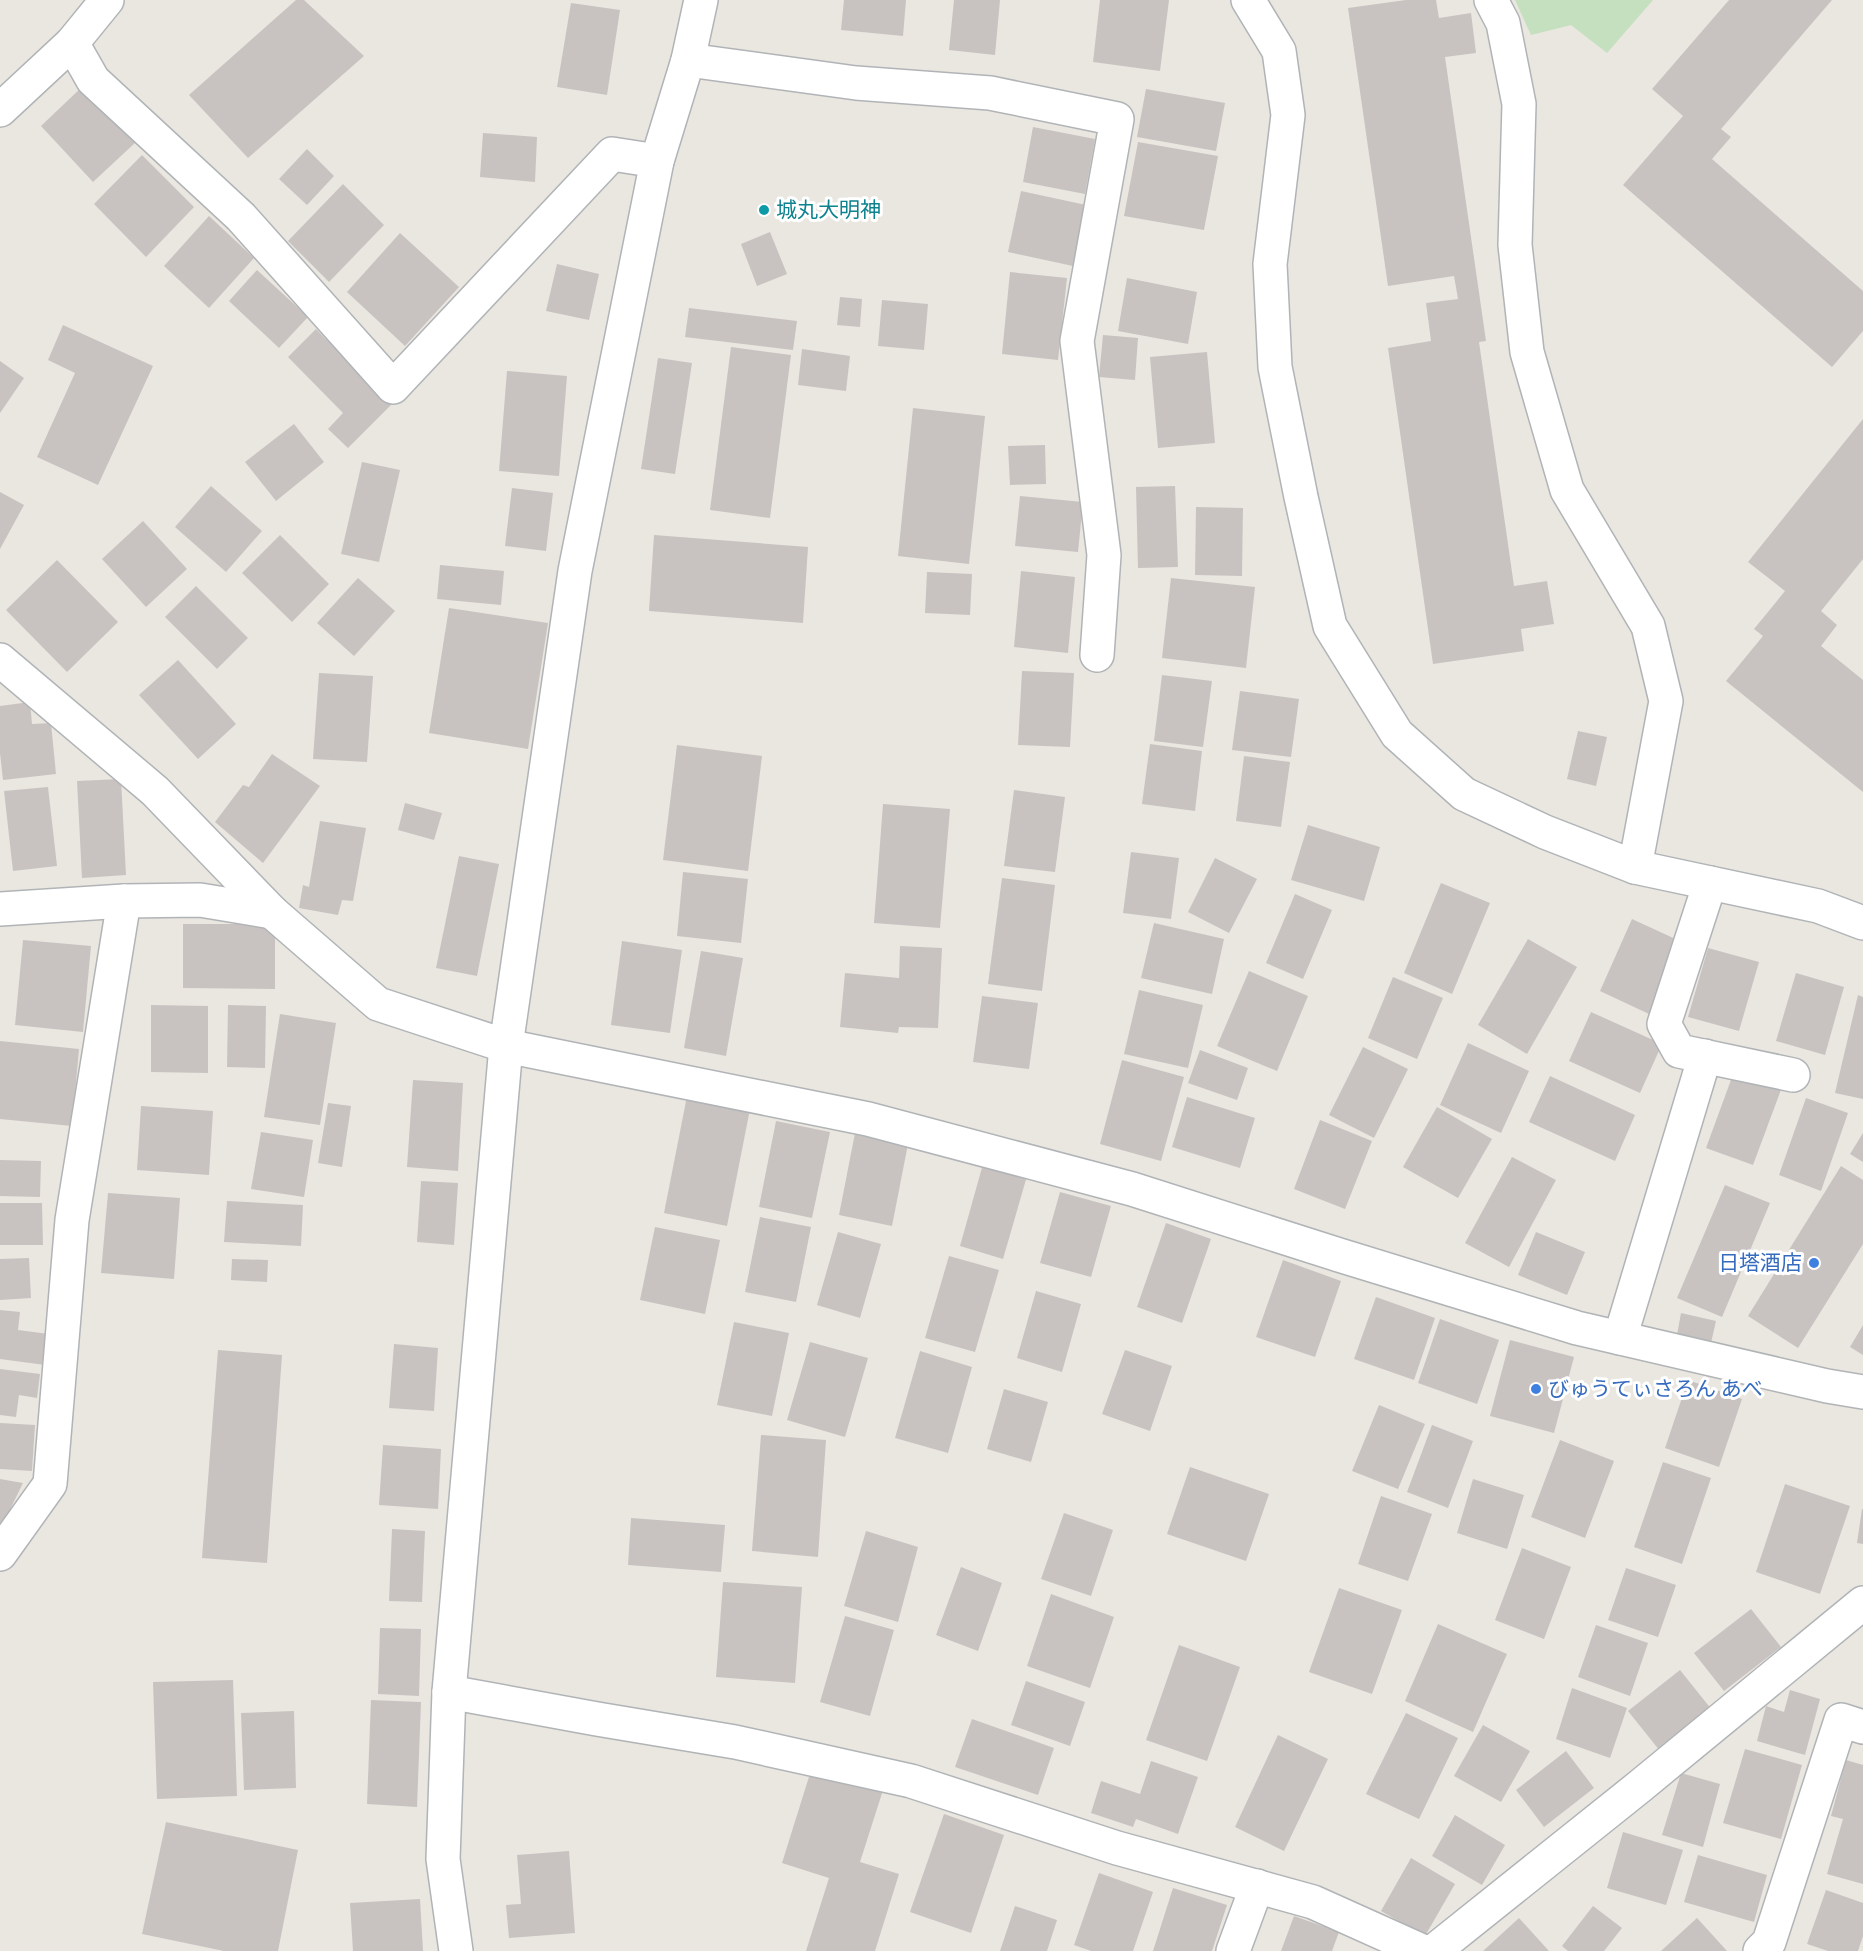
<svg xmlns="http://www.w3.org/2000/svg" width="1863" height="1951" font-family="Ubuntu,'Noto Sans JP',sans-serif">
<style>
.green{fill:#c5e0be}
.building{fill:#c8c3c0}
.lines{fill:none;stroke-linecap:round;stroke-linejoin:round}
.street-casing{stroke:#b1b4b7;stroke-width:36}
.secondary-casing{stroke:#b0b4b7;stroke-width:36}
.street{stroke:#fff;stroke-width:33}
.secondary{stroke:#fff;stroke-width:33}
.culture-dot{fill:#0f9aa8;stroke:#fff;stroke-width:2}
.shop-dot{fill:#3f7fe0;stroke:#fff;stroke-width:2}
.labels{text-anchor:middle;stroke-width:6;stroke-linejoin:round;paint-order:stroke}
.culture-label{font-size:21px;fill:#0d838f;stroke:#fff;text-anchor:start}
.shop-label{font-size:21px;fill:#366cbe;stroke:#fff;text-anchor:end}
</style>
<rect width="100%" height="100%" fill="#eae6e0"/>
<!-- green -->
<polygon class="green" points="1515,0 1653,0 1607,53 1571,25 1531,35"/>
<!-- building -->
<g class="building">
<polygon points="296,0 304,0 364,56 248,158 189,95"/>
<polygon points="844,0 906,0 903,36 841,30"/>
<polygon points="954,0 1000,0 995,55 949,50"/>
<polygon points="1100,0 1169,0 1160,71 1093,62"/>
<polygon points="1406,0 1436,0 1439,18 1471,13 1476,53 1445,57 1486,341 1479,342 1514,586 1547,581 1554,624 1521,629 1524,651 1433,664 1388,348 1431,341 1426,303 1458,299 1454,276 1388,286 1348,8"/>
<polygon points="1729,0 1832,0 1721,129 1731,137 1712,159 1863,291 1863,331 1832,367 1623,185 1683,116 1652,89"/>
<polygon points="571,3 620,10 607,95 557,87"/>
<polygon points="83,86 136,142 93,182 41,126"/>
<polygon points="1146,89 1225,103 1216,151 1137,137"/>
<polygon points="1033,127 1095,139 1085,194 1023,182"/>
<polygon points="483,133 537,137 535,182 480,177"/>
<polygon points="1138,142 1218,156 1204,230 1124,216"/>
<polygon points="307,149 334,176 307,205 279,179"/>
<polygon points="142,155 194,207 146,257 94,204"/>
<polygon points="343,184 384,225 329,282 288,241"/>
<polygon points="1021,191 1086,205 1073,266 1008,252"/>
<polygon points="209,216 254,258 209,308 164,266"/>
<polygon points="770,232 787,274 757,286 741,244"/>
<polygon points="400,233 459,287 405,346 347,292"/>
<polygon points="557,264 599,274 589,320 546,311"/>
<polygon points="257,270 308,317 279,348 229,301"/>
<polygon points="1010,272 1067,278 1058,360 1002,354"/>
<polygon points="1127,278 1197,292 1188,344 1118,331"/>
<polygon points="840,297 862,299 860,327 837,325"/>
<polygon points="882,300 928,304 924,350 878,346"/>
<polygon points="689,308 797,321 793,350 685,337"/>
<polygon points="63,325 153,366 98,485 37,457 75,373 48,360"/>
<polygon points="316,329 391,405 348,448 328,429 343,413 288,357"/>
<polygon points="1103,335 1138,338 1135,380 1099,377"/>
<polygon points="731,347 791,355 770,518 710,510"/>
<polygon points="802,349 850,356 846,391 798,385"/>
<polygon points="1207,352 1215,443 1158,448 1150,357"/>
<polygon points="658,358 692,363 675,474 641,469"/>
<polygon points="0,361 24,378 0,413"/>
<polygon points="507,371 567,376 559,476 499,471"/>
<polygon points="913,408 985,416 969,564 898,556"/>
<polygon points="1863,419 1863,559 1821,611 1837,625 1821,646 1863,680 1863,792 1726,681 1763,636 1754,629 1785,591 1748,562"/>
<polygon points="294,424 324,462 276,501 245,462"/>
<polygon points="1045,445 1046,484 1010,485 1008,446"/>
<polygon points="362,462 400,470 379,562 341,554"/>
<polygon points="211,486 262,531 226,572 175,527"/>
<polygon points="1175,486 1178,567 1138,568 1136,487"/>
<polygon points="512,488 553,493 546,551 505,546"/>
<polygon points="0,492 24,505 0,549"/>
<polygon points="1020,496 1083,502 1078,552 1015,546"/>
<polygon points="1196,507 1243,508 1242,576 1195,575"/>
<polygon points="143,521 187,569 146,607 102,559"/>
<polygon points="280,535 329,584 292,622 242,573"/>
<polygon points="654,535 808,547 803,623 649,611"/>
<polygon points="57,560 118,622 67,672 6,610"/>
<polygon points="440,565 504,571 501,605 437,599"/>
<polygon points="1021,571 1075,577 1068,653 1014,647"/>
<polygon points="927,572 972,574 970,615 925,613"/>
<polygon points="358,578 395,611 354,656 317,623"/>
<polygon points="1171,578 1255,587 1246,668 1162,658"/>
<polygon points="196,586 248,638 217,669 165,617"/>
<polygon points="449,608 548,623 528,749 429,733"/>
<polygon points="178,660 236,724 198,759 139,695"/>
<polygon points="1022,671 1074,673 1070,747 1018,745"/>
<polygon points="319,673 373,676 367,762 313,759"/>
<polygon points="1162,675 1212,681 1203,747 1154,741"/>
<polygon points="1240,691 1299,699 1291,757 1232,750"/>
<polygon points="30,702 32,724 51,723 56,774 3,780 0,753 0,706"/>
<polygon points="1578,731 1607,737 1596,786 1567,779"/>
<polygon points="1150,744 1202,751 1195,811 1142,804"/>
<polygon points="677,745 762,756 748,871 663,860"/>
<polygon points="272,754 320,786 263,863 215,822 243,785 249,787"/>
<polygon points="1244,756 1290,762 1281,827 1236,821"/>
<polygon points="121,779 126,875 82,878 77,781"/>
<polygon points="48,787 57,866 13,871 4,791"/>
<polygon points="1014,790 1065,797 1055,872 1004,866"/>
<polygon points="405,803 442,813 434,840 398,830"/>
<polygon points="883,804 950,809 940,928 874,923"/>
<polygon points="320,821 366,828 353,901 342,900 338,915 299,908 303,885 309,887"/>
<polygon points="1308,825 1380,847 1364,901 1291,880"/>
<polygon points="1131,852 1179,858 1171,919 1123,913"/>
<polygon points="459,856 499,864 477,976 436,968"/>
<polygon points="1215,858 1257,879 1229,933 1188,912"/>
<polygon points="683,872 748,879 741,943 677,936"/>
<polygon points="1002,878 1055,885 1042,991 988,984"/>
<polygon points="1441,883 1490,903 1452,994 1404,973"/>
<polygon points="1295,894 1332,910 1303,979 1266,963"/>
<polygon points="1632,919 1682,942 1649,1014 1600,991"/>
<polygon points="1154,923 1224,939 1212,994 1141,978"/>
<polygon points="183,924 275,924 275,989 183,988"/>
<polygon points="1528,939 1577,967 1527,1054 1478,1025"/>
<polygon points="23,940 91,946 83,1032 15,1025"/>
<polygon points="622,941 682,950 670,1033 611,1025"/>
<polygon points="900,946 942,948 938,1028 899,1027 898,1033 840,1027 845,973 899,978"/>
<polygon points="1708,948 1759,962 1739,1031 1688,1017"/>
<polygon points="701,951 743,958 726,1056 684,1048"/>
<polygon points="1249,971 1308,996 1277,1071 1217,1046"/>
<polygon points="1796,973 1844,987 1825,1055 1776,1041"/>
<polygon points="1393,977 1443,998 1417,1059 1368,1038"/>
<polygon points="1139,990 1203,1005 1188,1068 1124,1054"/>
<polygon points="1858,995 1863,997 1863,1099 1835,1093"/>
<polygon points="982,996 1038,1003 1029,1069 973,1062"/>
<polygon points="151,1005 208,1006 208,1073 151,1072"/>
<polygon points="228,1005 266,1006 265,1068 227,1067"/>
<polygon points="1591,1012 1662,1044 1640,1093 1569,1061"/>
<polygon points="280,1014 336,1023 320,1125 264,1117"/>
<polygon points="0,1041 79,1049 72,1126 0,1119"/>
<polygon points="1468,1043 1529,1071 1501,1133 1440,1105"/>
<polygon points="1363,1047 1408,1069 1374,1138 1329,1115"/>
<polygon points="1200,1050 1248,1068 1237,1100 1188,1083"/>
<polygon points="1122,1060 1184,1077 1161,1161 1100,1144"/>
<polygon points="1735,1069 1782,1087 1753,1165 1706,1148"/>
<polygon points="1550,1076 1635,1115 1615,1161 1529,1122"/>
<polygon points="413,1080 463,1083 458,1171 407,1167"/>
<polygon points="688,1091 751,1104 727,1226 664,1213"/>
<polygon points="1187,1097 1255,1118 1240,1168 1172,1147"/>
<polygon points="1806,1098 1848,1113 1821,1191 1779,1175"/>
<polygon points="328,1103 351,1106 342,1167 318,1163"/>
<polygon points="141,1106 213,1111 209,1175 137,1170"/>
<polygon points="1437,1107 1492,1139 1458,1198 1403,1167"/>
<polygon points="1320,1120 1372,1141 1345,1209 1294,1189"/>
<polygon points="776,1121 830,1132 812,1218 759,1207"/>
<polygon points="261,1132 313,1140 304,1197 251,1189"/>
<polygon points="855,1133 908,1144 892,1226 839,1215"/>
<polygon points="1863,1133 1863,1162 1850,1154"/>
<polygon points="1512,1157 1556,1180 1509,1267 1465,1243"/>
<polygon points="0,1160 41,1161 40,1197 0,1196"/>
<polygon points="983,1164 1027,1176 1003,1259 960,1246"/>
<polygon points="1841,1166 1863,1180 1863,1244 1798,1348 1748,1316"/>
<polygon points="421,1181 458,1183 454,1245 417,1242"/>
<polygon points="1725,1185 1770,1203 1722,1317 1677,1298"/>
<polygon points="1060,1192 1111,1206 1091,1277 1040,1263"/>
<polygon points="108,1193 180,1198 174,1279 101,1273"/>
<polygon points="227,1201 303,1205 301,1246 224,1242"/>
<polygon points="0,1203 42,1203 43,1245 0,1245"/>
<polygon points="760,1217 811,1227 796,1302 745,1292"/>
<polygon points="1166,1223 1211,1239 1182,1323 1137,1307"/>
<polygon points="655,1227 720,1240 705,1314 640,1300"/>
<polygon points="838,1232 881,1244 860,1318 817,1305"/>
<polygon points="1536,1232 1585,1252 1567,1295 1518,1275"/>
<polygon points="949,1256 999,1270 975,1352 925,1338"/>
<polygon points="29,1258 31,1298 0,1300 0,1259"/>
<polygon points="232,1259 268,1260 267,1282 231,1280"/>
<polygon points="1283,1260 1341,1281 1315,1357 1256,1337"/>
<polygon points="1036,1291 1081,1304 1062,1372 1017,1358"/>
<polygon points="1376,1297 1435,1318 1414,1380 1354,1359"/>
<polygon points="0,1310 20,1312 18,1330 49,1334 45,1365 0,1359"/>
<polygon points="1681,1313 1716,1321 1711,1343 1677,1335"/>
<polygon points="1440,1319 1499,1340 1477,1404 1418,1383"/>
<polygon points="734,1322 789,1333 772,1416 717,1405"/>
<polygon points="1863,1325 1863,1355 1850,1347"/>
<polygon points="1510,1340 1574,1357 1554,1433 1490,1416"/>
<polygon points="810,1342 868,1358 845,1437 787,1420"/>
<polygon points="394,1344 438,1348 434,1411 389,1408"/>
<polygon points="218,1350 282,1355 267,1563 202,1558"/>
<polygon points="1125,1350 1172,1366 1150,1431 1102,1414"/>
<polygon points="920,1351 972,1367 948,1453 895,1438"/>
<polygon points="0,1369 40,1374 37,1398 19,1395 16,1417 0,1415"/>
<polygon points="1688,1380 1742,1399 1719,1467 1665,1448"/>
<polygon points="1004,1389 1048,1402 1031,1462 987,1449"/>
<polygon points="1379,1405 1425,1424 1398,1489 1352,1471"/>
<polygon points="0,1423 35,1425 32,1471 0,1469"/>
<polygon points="1432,1425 1473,1441 1448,1508 1407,1492"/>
<polygon points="761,1435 826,1440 818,1557 752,1551"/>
<polygon points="1560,1440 1614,1461 1585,1538 1531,1517"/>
<polygon points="383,1445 441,1449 438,1509 379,1505"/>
<polygon points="1663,1462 1711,1478 1682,1564 1634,1547"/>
<polygon points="1190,1467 1269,1494 1246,1561 1167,1534"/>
<polygon points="0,1479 23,1483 0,1530"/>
<polygon points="1473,1479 1524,1495 1507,1549 1457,1533"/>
<polygon points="1785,1484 1850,1506 1820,1594 1756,1572"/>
<polygon points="1381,1496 1432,1514 1408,1581 1358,1564"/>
<polygon points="1862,1509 1863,1509 1863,1544 1857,1543"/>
<polygon points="1064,1513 1113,1530 1091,1596 1041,1579"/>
<polygon points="631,1518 725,1525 721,1572 628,1565"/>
<polygon points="392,1529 425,1531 422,1602 389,1601"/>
<polygon points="866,1531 918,1547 898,1622 844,1606"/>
<polygon points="1522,1548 1571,1567 1544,1639 1495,1620"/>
<polygon points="961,1567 1002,1583 978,1651 936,1635"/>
<polygon points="1626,1568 1676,1585 1658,1637 1608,1620"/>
<polygon points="723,1582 802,1587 795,1683 716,1677"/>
<polygon points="1339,1588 1402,1610 1372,1694 1309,1672"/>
<polygon points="1051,1594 1114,1617 1090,1688 1027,1666"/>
<polygon points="1751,1609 1781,1647 1724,1691 1694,1653"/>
<polygon points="845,1616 894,1630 870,1716 820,1702"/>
<polygon points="1438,1624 1507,1654 1473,1732 1405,1701"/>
<polygon points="1596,1625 1648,1643 1630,1696 1578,1677"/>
<polygon points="380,1628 421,1629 419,1696 378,1694"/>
<polygon points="1179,1645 1240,1667 1207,1761 1146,1740"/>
<polygon points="1680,1670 1712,1710 1660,1751 1628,1711"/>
<polygon points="233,1680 237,1796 157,1799 153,1682"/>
<polygon points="1026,1681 1085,1702 1070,1746 1011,1725"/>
<polygon points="1572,1688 1627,1708 1610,1758 1556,1739"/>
<polygon points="1790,1690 1820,1699 1805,1755 1757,1741 1766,1706 1784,1712"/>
<polygon points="371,1700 421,1702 417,1807 367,1804"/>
<polygon points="294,1711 296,1788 244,1790 241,1713"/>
<polygon points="1406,1713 1458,1738 1419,1819 1366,1794"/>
<polygon points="972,1719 1054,1748 1038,1795 955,1767"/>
<polygon points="1483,1725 1530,1751 1501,1802 1454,1776"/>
<polygon points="1278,1735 1328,1759 1284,1851 1235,1827"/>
<polygon points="1745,1749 1802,1765 1781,1839 1723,1823"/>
<polygon points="1566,1751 1594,1788 1544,1827 1516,1790"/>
<polygon points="1846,1760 1863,1765 1863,1884 1827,1874 1843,1819 1831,1816"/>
<polygon points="1151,1761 1198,1777 1178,1834 1136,1819 1133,1827 1091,1813 1101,1781 1140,1794"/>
<polygon points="813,1764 884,1787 860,1862 899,1874 875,1951 806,1951 829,1878 782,1863"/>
<polygon points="1681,1773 1720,1784 1703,1847 1662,1835"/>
<polygon points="944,1814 1004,1835 971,1933 910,1912"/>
<polygon points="1455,1815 1505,1845 1482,1885 1432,1856"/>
<polygon points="166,1822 298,1850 278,1951 224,1951 142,1934"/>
<polygon points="1623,1832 1683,1850 1666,1905 1607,1888"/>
<polygon points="569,1851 575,1933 509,1938 506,1905 521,1904 517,1855"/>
<polygon points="1698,1855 1767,1875 1754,1922 1684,1902"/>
<polygon points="1411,1858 1455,1884 1425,1936 1381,1911"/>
<polygon points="1099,1873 1153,1892 1133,1951 1091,1951 1074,1945"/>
<polygon points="1173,1888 1227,1905 1212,1951 1153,1951"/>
<polygon points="1826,1890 1863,1903 1863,1936 1858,1951 1828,1951 1807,1944"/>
<polygon points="420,1899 423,1951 353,1951 350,1903"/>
<polygon points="1015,1906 1057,1920 1047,1951 1000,1951"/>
<polygon points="1593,1906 1622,1928 1604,1951 1568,1951 1562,1946"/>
<polygon points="1294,1916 1339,1932 1332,1951 1281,1951"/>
<polygon points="1519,1918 1549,1951 1483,1951"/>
<polygon points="1697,1918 1727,1951 1661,1951"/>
</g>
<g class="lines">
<!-- street casing -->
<g class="street-casing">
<g id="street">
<polyline points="1491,0 1503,23 1519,104 1515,245 1527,352 1567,490 1648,626 1666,701 1635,867"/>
<polyline points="72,43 93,80 241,217 393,387 612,154 657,161"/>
<polyline points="688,60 856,83 990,93 1117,119 1077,341 1104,555 1097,655"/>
<polyline points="0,110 72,43 107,0"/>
<polyline points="0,660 155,791 272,912 378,1004 506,1046 868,1119 1132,1189 1339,1255 1577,1328 1827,1386 1863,1392"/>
<polyline points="1710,883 1664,1024 1679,1051 1793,1075"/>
<polyline points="0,909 124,901 200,900 272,912"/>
<polyline points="1620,1338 1705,1056"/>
<polyline points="0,1554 50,1484 72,1220 124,901"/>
<polyline points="449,1692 597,1719 735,1742 911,1781 1117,1848 1313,1902 1422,1951"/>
<polyline points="1233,1951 1257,1886"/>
<polyline points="1434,1951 1639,1787 1863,1603"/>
<polyline points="1760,1951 1769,1942 1841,1720 1863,1727"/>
</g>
</g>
<!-- secondary casing -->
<g class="secondary-casing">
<g id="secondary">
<polyline points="1248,0 1279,51 1288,115 1270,264 1275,367 1301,497 1330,626 1397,734 1464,794 1545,832 1635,867 1818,906 1863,923"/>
<polyline points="456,1951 443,1859 449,1692 506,1046 575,571 657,161 688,60 701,0"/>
</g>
</g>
<!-- street -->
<use href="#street" class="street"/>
<!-- secondary -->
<use href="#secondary" class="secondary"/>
</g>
<!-- markers -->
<circle class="culture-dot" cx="764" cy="210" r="6"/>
<g class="shop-dot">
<circle cx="1814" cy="1263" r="6"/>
<circle cx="1536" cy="1389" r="6"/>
</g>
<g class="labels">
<!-- culture labels -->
<g class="culture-label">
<text x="776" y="217">城丸大明神</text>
</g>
<!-- shop labels -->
<g class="shop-label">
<text x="1802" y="1270">日塔酒店</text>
<text x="1548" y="1396" text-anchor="start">びゅうてぃさろん あべ</text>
</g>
</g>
</svg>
